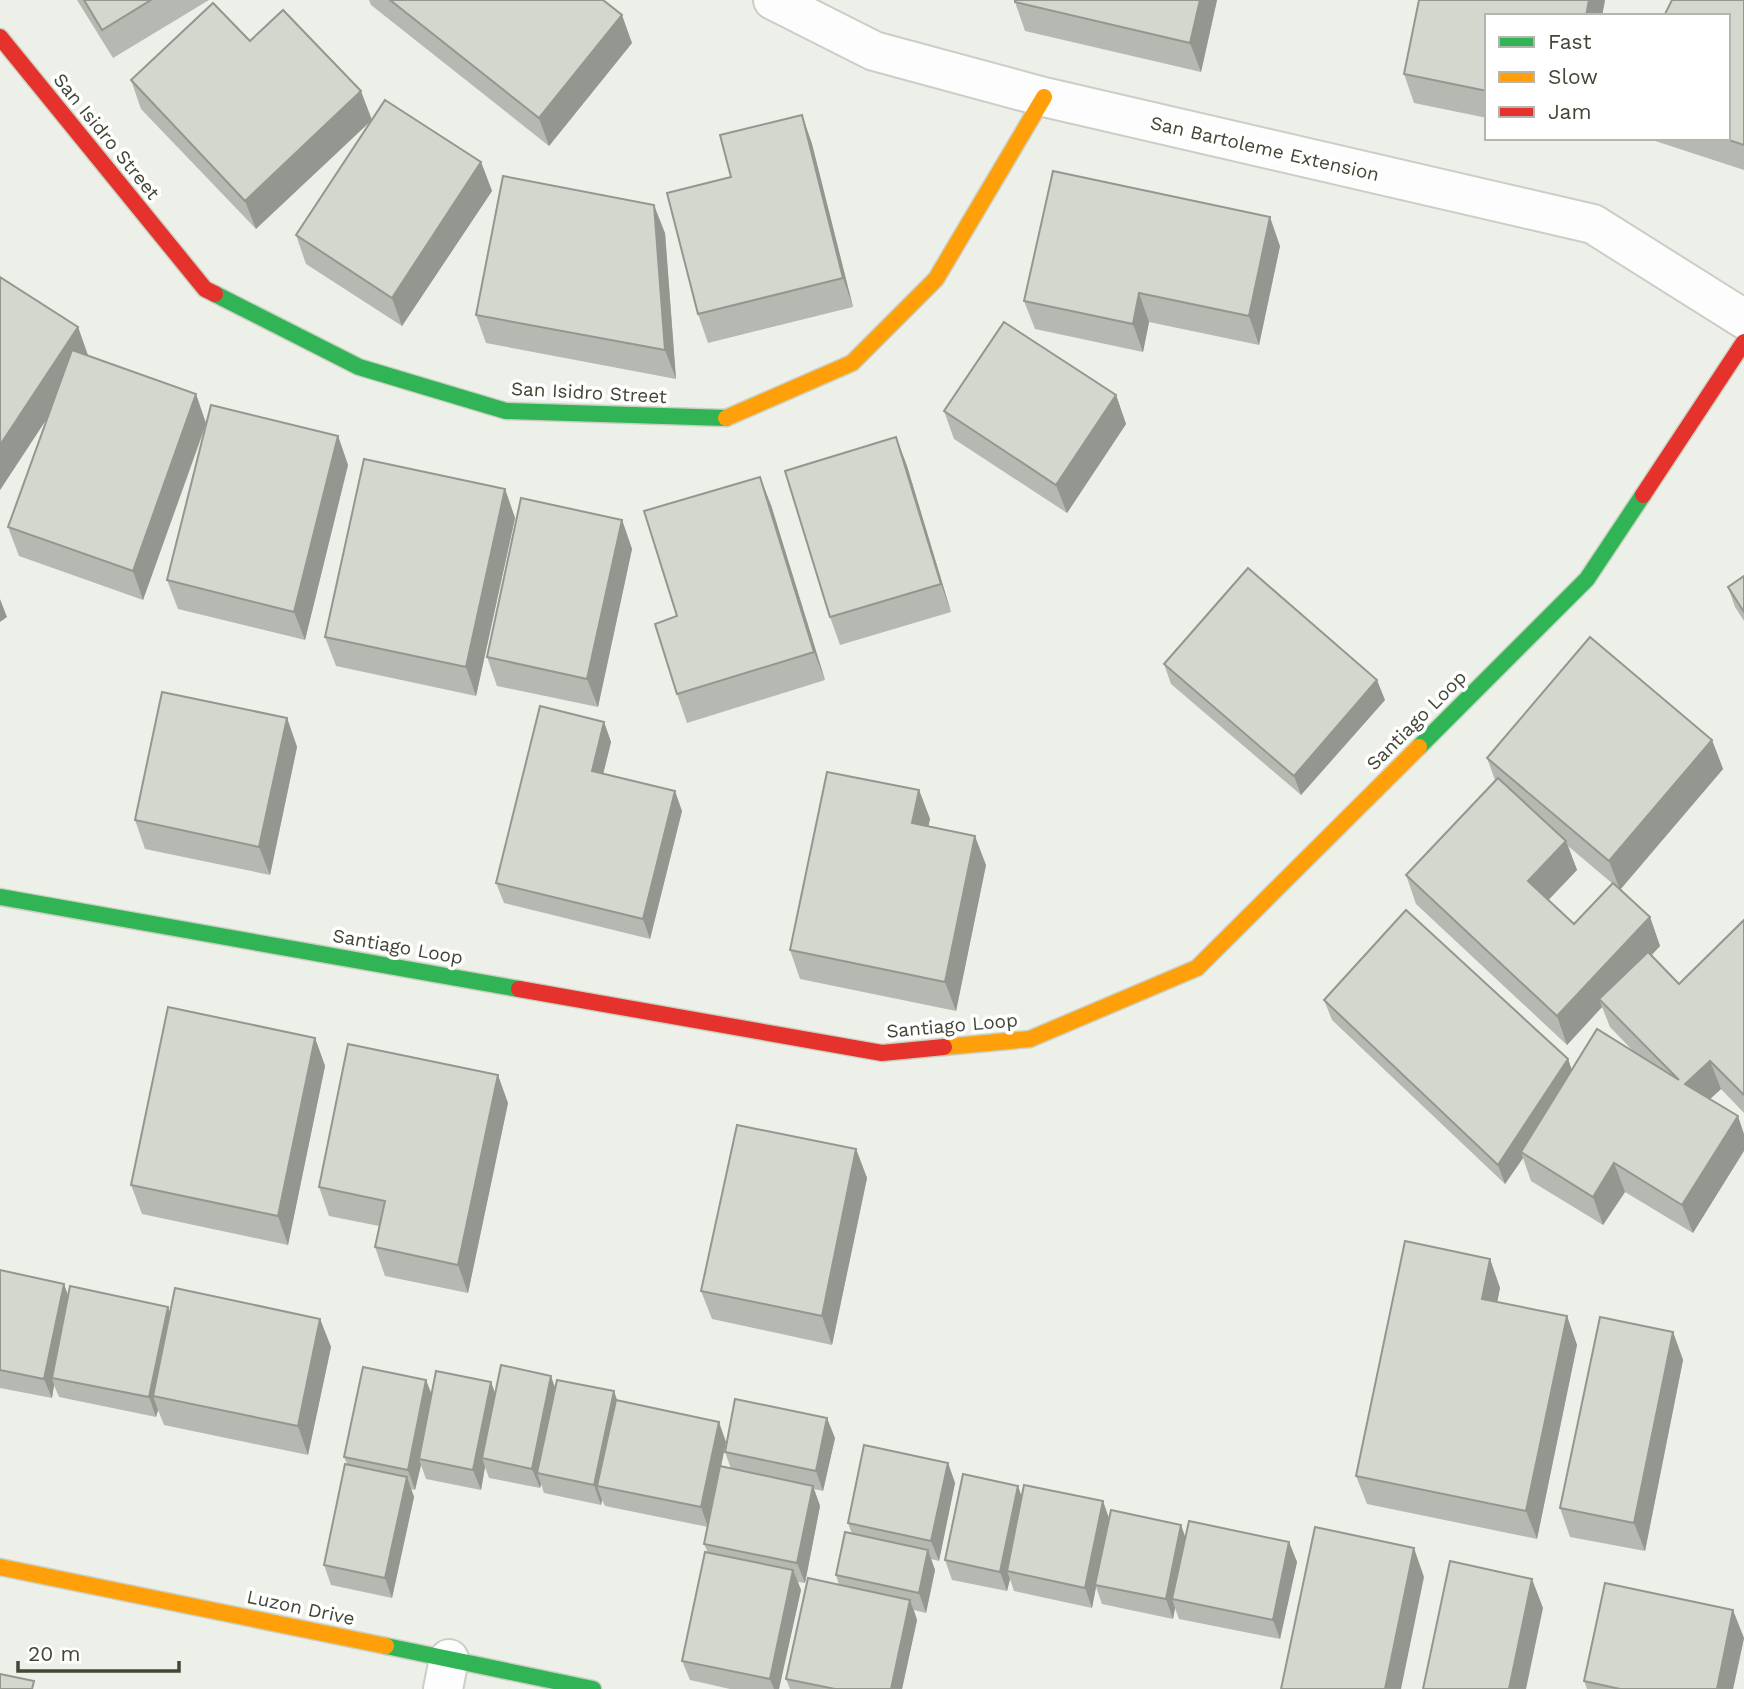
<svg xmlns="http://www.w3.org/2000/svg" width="1744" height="1689" font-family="'Work Sans',sans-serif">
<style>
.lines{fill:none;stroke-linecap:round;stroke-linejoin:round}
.street-casing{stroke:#cbcec6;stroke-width:42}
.fast-casing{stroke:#cbd1c1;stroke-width:19}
.slow-casing{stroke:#cbd1c1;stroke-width:19}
.jam-casing{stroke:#cbd1c1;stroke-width:19}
.street{stroke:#fcfdfc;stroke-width:38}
.fast{stroke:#30b455;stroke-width:16}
.slow{stroke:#ff9f0a;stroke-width:16}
.jam{stroke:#e5322d;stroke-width:16}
.wall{fill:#b6b9b1;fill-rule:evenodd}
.shaded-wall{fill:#949690}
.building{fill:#d4d7ce;stroke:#949690;stroke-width:2}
.labels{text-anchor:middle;stroke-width:7;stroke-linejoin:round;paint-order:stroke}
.street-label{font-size:19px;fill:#414635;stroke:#fff}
</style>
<rect width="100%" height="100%" fill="#edf0e8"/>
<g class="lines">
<!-- street casing -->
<g class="street-casing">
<g id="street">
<polyline points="773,0 874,51 1044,97 1593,224 1744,319"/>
<polyline points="443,1689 449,1659"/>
</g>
</g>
<!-- fast casing -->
<g class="fast-casing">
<g id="fast">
<polyline points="215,294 359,367 506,411 726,418"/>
<polyline points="1419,747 1587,579 1643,495"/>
<polyline points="0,897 519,989"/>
<polyline points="386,1646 593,1689"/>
</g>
</g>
<!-- slow casing -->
<g class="slow-casing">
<g id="slow">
<polyline points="726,418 852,363 936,279 1044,97"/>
<polyline points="944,1047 1030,1039 1197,968 1419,747"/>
<polyline points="0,1567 386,1646"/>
</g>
</g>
<!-- jam casing -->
<g class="jam-casing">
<g id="jam">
<polyline points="0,37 205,289 215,294"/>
<polyline points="1643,495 1744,342"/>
<polyline points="519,989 882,1053 944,1047"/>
</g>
</g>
<!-- street -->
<use href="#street" class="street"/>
<!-- fast -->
<use href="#fast" class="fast"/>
<!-- slow -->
<use href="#slow" class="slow"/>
<!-- jam -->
<use href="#jam" class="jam"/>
</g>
<!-- wall -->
<g class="wall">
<polygon points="77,0 209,0 113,58"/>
<polygon points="369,0 603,0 632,43 549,146 371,5"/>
<polygon points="1015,0 1217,0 1201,72 1025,31 1015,2"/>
<polygon points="1419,0 1605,0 1602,16 1487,16 1487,118 1414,103 1404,74"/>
<polygon points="1744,0 1744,170 1646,138 1728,138"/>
<polygon points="250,41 256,229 141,109 131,80"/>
<polygon points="802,115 812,144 853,307 708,343 698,314 731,177"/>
<polygon points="481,162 492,191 402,326 306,264 296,235"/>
<polygon points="665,233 676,379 486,343 476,315"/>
<polygon points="1280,246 1259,345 1149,322 1143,352 1035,329 1024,301"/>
<polygon points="0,277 78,327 88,355 206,423 338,436 348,465 305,640 178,609 167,580 206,425 143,600 19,556 8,527 48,417 0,490"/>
<polygon points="1116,395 1126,424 1067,513 954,439 944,411"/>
<polygon points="896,437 907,466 951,612 840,645 830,617"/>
<polygon points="505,489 515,518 476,696 336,666 325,637"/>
<polygon points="771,505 825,680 687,723 677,694 677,616"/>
<polygon points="622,520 632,549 598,707 497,686 487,657"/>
<polygon points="1744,576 1744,621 1735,607 1728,587"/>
<polygon points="1164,664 1385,700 1301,795 1171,684"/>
<polygon points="287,718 297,747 270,875 145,849 135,820"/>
<polygon points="604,722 611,742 603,774 682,811 650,939 504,903 496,883"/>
<path d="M1712,740l11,29 -103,120 30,28 10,29 -9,10 28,28 65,-64v193l-23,-24 -11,10 -17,134 -68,-41 -22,33 -72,-44 -8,-23 -18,26 -173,-164 -8,-20 244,59 4,11 62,-18 -24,-25 -8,-20 -35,38 -151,-141 -10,-29 89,-95 -8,-22zM1568,846l45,38 -39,40 -26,-24 29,-30z"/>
<polygon points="919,790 930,819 928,826 986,865 956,1011 800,979 790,950"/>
<polygon points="315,1038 325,1066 288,1245 142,1214 131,1185"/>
<polygon points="508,1103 468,1293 385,1276 375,1247 379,1226 329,1216 319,1187"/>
<polygon points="856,1149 867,1178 832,1345 712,1319 701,1291"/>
<polygon points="1490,1259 1500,1288 1497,1302 1567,1316 1577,1345 1537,1539 1367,1504 1356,1476"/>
<polygon points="0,1270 64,1284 68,1297 170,1313 320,1319 331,1347 308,1455 164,1425 158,1410 156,1417 59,1397 54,1385 52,1398 0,1388"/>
<polygon points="1673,1332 1683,1360 1645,1551 1570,1537 1560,1508"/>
<polygon points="491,1382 495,1393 555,1387 618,1401 726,1442 721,1467 731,1469 725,1452 835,1438 823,1491 814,1489 820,1506 805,1583 798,1582 801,1590 779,1689 730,1689 690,1680 682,1661 708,1553 704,1544 708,1527 605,1506 602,1500 601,1505 544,1493 541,1484 540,1488 489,1478 485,1467 481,1490 426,1479 421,1465 415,1490 411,1489 414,1497 392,1598 331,1585 324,1565 347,1464 344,1457 432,1395"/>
<polygon points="948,1463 955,1483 939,1561 931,1559 935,1570 926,1613 914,1610 917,1620 902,1689 790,1689 786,1679 839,1585 836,1575 852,1534 848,1523"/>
<polygon points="1022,1497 1109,1518 1181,1525 1185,1537 1289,1542 1297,1562 1280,1639 1179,1619 1175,1608 1173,1619 1102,1604 1096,1587 1092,1608 1014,1591 1010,1579 1007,1591 952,1580 945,1560"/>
<polygon points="1744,1638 1733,1689 1587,1689 1584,1681"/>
</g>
<!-- shaded-wall -->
<g class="shaded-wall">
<polygon points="1200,0 1217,0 1201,72 1190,43"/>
<polygon points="1589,0 1605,0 1602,16 1586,16"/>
<polygon points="622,15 632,43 549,146 539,118"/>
<polygon points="361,91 372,120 256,229 245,201"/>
<polygon points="802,115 812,144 853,307 843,278"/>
<polygon points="481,162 492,191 402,326 392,298"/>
<polygon points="654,205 665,233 676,379 665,350"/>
<polygon points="1270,217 1280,246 1259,345 1249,316"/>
<polygon points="1139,293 1149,322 1143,352 1133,324"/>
<polygon points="78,327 88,356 0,490 0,445"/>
<polygon points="196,394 206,423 143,600 133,571"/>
<polygon points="1116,395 1126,424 1067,513 1056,485"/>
<polygon points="338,436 348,465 305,640 294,612"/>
<polygon points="896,437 907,466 951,612 941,584"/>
<polygon points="760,477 771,505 825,680 814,652"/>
<polygon points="505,489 515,518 476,696 466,667"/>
<polygon points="622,520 632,549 598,707 587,679"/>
<polygon points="0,599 7,617 0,622"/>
<polygon points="1377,680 1385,700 1301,795 1294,776"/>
<polygon points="287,718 297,747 270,875 259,847"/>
<polygon points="604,722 611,742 599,791 592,771"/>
<polygon points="1712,740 1723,769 1620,890 1609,861"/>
<polygon points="919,790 930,819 923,851 912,823"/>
<polygon points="675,791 682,811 650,939 643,919"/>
<polygon points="975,836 986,865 956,1011 945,982"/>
<polygon points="1566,841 1577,870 1539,910 1528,881"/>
<polygon points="1650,917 1660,946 1605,1004 1599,999 1602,1007 1567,1045 1557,1016"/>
<polygon points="315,1038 325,1066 288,1245 278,1216"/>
<polygon points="1568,1059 1575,1079 1521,1152 1523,1158 1505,1184 1498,1165"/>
<polygon points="1710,1061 1721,1089 1696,1112 1685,1084"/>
<polygon points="498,1075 508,1103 468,1293 458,1265"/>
<polygon points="1738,1116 1744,1134 1744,1151 1693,1233 1682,1205"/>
<polygon points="856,1149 867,1178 832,1345 822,1316"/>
<polygon points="1614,1163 1625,1192 1603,1225 1593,1197"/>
<polygon points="1490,1259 1500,1288 1492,1328 1482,1299"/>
<polygon points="64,1284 71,1304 52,1378 54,1385 52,1398 44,1379"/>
<polygon points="168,1307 176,1327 153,1396 158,1410 156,1417 149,1397"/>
<polygon points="1567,1316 1577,1345 1537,1539 1526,1511"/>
<polygon points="320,1319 331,1347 308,1455 298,1426"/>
<polygon points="1673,1332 1683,1360 1645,1551 1634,1523"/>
<polygon points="551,1376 558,1396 537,1473 541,1484 540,1488 532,1469"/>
<polygon points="426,1380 434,1400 419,1459 421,1465 415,1490 408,1470"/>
<polygon points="491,1382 498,1402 482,1458 485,1467 481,1490 473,1470"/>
<polygon points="614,1391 621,1411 597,1486 602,1500 601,1505 594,1485"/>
<polygon points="827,1418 835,1438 823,1491 816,1471"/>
<polygon points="719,1422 726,1442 708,1527 701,1507"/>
<polygon points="948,1463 955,1483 939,1561 931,1541"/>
<polygon points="407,1477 414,1497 392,1598 385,1578"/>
<polygon points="813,1486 820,1506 805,1583 797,1563"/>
<polygon points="1018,1486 1025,1506 1007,1571 1010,1579 1007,1591 1000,1572"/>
<polygon points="1103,1501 1110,1521 1095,1585 1096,1587 1092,1608 1085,1588"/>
<polygon points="1181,1525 1188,1545 1172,1599 1175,1608 1173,1619 1166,1599"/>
<polygon points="1289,1542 1297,1562 1280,1639 1273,1620"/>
<polygon points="1414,1548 1424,1577 1401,1689 1385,1689"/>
<polygon points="928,1550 935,1570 926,1613 919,1593"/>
<polygon points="793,1570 801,1590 779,1689 774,1689 770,1679"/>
<polygon points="1532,1579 1543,1608 1526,1689 1509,1689"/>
<polygon points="910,1600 917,1620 902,1689 891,1689"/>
<polygon points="1733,1610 1744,1638 1733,1689 1717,1689"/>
</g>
<!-- building -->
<g class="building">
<polygon points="84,0 151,0 102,30"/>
<polygon points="390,0 603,0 622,15 539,118"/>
<polygon points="1015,0 1200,0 1190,43 1015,2"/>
<polygon points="1419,0 1589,0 1586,16 1487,16 1487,91 1404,74"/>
<polygon points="1672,0 1744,0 1744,145 1723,138 1728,138 1728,16 1664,16"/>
<polygon points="213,3 250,41 283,10 361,91 245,201 131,80"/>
<polygon points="385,100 481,162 392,298 296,235"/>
<polygon points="802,115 843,278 698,314 667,193 731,177 720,135"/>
<polygon points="1053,171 1270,217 1249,316 1139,293 1133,324 1024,301"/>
<polygon points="503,176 654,205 665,350 476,315"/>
<polygon points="0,277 78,327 0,445"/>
<polygon points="1004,322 1116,395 1056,485 944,411"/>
<polygon points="72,350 196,394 133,571 8,527"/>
<polygon points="211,405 338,436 294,612 167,580"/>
<polygon points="896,437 941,584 830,617 785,471"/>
<polygon points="364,459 505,489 466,667 325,637"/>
<polygon points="760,477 814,652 677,694 655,624 677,616 644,511"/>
<polygon points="521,498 622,520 587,679 487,657"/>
<polygon points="1248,568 1377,680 1294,776 1164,664"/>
<polygon points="1744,576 1744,612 1728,587"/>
<polygon points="1590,637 1712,740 1609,861 1487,758"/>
<polygon points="162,692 287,718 259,847 135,820"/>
<polygon points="540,706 604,722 592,771 675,791 643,919 496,883"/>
<polygon points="827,772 919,790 912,823 975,836 945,982 790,950"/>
<polygon points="1498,778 1566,841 1528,881 1574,924 1613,883 1650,917 1557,1016 1406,875"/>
<polygon points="1406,910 1568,1059 1498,1165 1324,1000"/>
<polygon points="1744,920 1744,1095 1710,1061 1685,1084 1738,1116 1682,1205 1614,1163 1593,1197 1521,1152 1597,1029 1679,1080 1599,999 1648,952 1679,984"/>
<polygon points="168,1007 315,1038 278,1216 131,1185"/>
<polygon points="348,1044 498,1075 458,1265 375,1247 385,1201 319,1187"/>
<polygon points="737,1125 856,1149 822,1316 701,1291"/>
<polygon points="1405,1241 1490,1259 1482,1299 1567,1316 1526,1511 1356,1476"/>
<polygon points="0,1270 64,1284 44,1379 0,1370"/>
<polygon points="70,1286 168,1307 149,1397 52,1378"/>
<polygon points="175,1288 320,1319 298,1426 153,1396"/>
<polygon points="1600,1317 1673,1332 1634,1523 1560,1508"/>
<polygon points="501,1365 551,1376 532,1469 482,1458"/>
<polygon points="363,1367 426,1380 408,1470 344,1457"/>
<polygon points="436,1371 491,1382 473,1470 419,1459"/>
<polygon points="557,1380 614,1391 594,1485 537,1473"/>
<polygon points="735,1399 827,1418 816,1471 725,1452"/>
<polygon points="616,1400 719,1422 701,1507 597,1486"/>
<polygon points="864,1445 948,1463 931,1541 848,1523"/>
<polygon points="345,1464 407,1477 385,1578 324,1565"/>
<polygon points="720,1466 813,1486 797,1563 704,1544"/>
<polygon points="963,1474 1018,1486 1000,1572 945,1560"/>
<polygon points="1024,1485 1103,1501 1085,1588 1007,1571"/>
<polygon points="1111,1510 1181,1525 1166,1599 1095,1585"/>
<polygon points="1189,1521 1289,1542 1273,1620 1172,1599"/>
<polygon points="1315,1527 1414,1548 1385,1689 1281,1689"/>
<polygon points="845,1532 928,1550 919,1593 836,1575"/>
<polygon points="705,1552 793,1570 770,1679 682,1661"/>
<polygon points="1450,1561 1532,1579 1509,1689 1423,1689"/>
<polygon points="808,1578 910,1600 891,1689 835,1689 786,1679"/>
<polygon points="1605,1583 1733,1610 1717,1689 1620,1689 1584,1681"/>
<polygon points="0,1674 34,1681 32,1689 0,1689"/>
</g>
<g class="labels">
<!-- street labels -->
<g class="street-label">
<text transform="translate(107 136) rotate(51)" y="7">San Isidro Street</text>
<text transform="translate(1265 148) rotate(13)" y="7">San Bartoleme Extension</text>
<text transform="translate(589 392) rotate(3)" y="7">San Isidro Street</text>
<text transform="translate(1416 720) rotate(-45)" y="7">Santiago Loop</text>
<text transform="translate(398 946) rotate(10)" y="7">Santiago Loop</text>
<text transform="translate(952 1025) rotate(-5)" y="7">Santiago Loop</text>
<text transform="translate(301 1607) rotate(12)" y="7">Luzon Drive</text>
</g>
</g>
<!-- legend -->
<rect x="1485" y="14" width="245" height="126" fill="#ffffff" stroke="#b3b5ae" stroke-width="2"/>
<rect x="1499" y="37" width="35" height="10" fill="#30b455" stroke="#b3b5ae" stroke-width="2"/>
<text x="1548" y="49" font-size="21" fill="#414635">Fast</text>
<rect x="1499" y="72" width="35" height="10" fill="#ff9f0a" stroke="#b3b5ae" stroke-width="2"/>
<text x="1548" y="84" font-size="21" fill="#414635">Slow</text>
<rect x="1499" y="107" width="35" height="10" fill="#e5322d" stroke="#b3b5ae" stroke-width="2"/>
<text x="1548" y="119" font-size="21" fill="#414635">Jam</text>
<!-- scale -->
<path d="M18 1661v10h161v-10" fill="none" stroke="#414635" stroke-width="3.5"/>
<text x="28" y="1661" font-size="21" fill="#414635" stroke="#ffffff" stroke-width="5" paint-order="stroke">20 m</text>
</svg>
